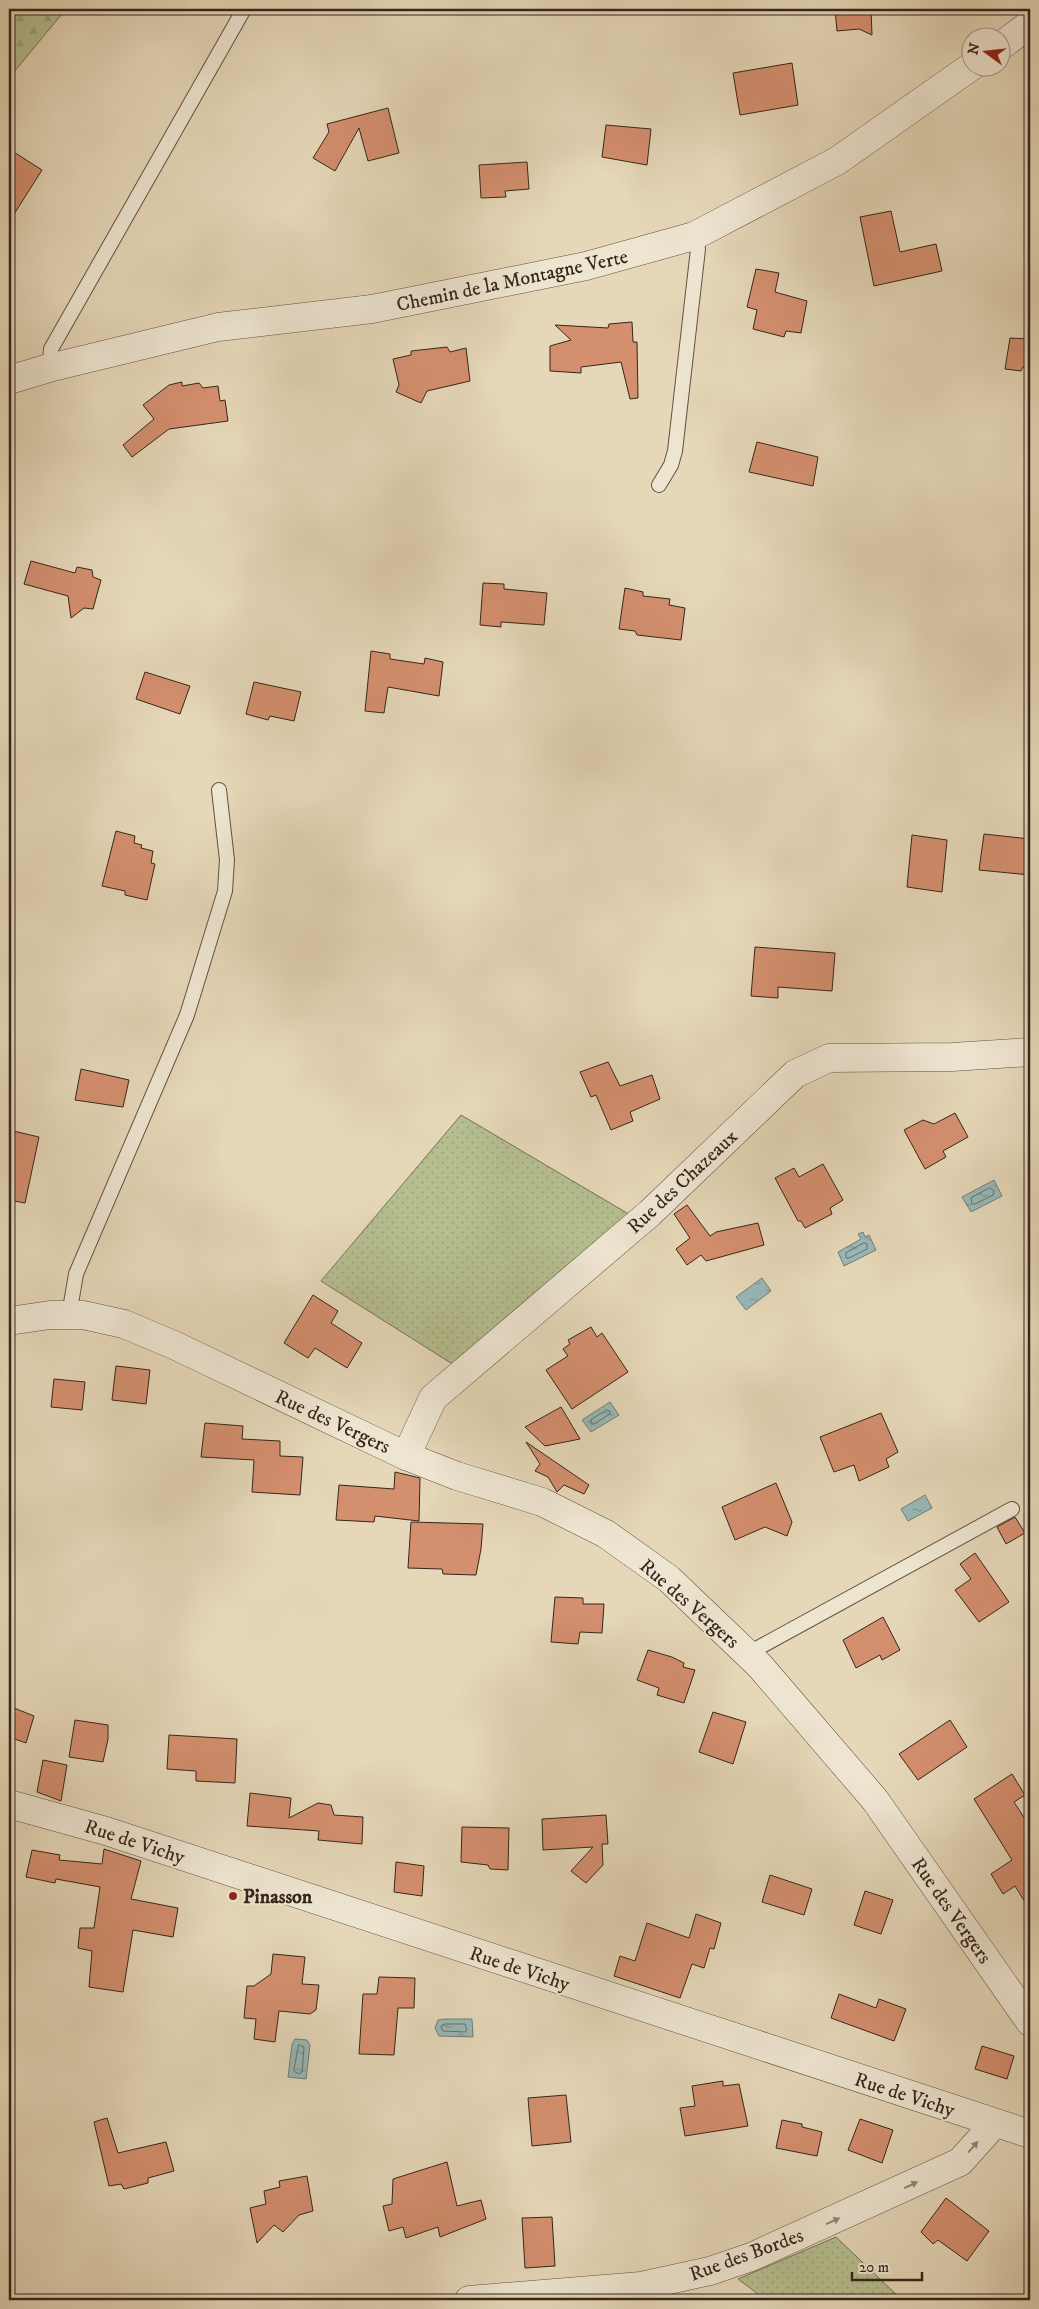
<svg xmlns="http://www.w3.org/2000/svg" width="1039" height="2309" font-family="'IM FELL DW Pica',serif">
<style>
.grass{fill:url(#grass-dots);stroke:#757254}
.forest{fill:url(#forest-firs);stroke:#757254}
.water{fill:url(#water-ripples);stroke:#707e78}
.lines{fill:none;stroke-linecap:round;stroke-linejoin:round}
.shore{stroke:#666f68;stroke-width:1}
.building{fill:#d48f6f;stroke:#35261a}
.service-casing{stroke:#615242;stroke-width:16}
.minor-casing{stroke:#615242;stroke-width:29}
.tertiary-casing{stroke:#615242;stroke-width:29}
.service{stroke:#eee5d1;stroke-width:14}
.minor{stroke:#eee5d1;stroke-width:28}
.tertiary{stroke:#eee5d1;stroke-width:28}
.oneway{fill:#928676}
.poi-dot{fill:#8f2418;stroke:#eee5d1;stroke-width:2}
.labels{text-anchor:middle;stroke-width:4;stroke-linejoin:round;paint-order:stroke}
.street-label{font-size:20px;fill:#35261a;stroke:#eee5d1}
.poi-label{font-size:20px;font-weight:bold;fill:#35261a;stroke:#eee5d1;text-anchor:start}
</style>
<defs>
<pattern id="grass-dots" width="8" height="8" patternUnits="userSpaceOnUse" patternTransform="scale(1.25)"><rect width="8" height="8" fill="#b5be8f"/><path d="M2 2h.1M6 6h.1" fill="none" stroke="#9ca37b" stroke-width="1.8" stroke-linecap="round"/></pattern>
<pattern id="forest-firs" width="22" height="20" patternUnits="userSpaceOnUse" patternTransform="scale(1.25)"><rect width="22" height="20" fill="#b5be8f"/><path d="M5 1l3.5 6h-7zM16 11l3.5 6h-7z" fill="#9ca37b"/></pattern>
<pattern id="water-ripples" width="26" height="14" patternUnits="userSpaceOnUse" patternTransform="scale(1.25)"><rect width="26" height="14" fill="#98b8b7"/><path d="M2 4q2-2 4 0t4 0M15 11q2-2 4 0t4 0" fill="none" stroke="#7d9594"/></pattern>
</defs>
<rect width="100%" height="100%" fill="#e5d7b8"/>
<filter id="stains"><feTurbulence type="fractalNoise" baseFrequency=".004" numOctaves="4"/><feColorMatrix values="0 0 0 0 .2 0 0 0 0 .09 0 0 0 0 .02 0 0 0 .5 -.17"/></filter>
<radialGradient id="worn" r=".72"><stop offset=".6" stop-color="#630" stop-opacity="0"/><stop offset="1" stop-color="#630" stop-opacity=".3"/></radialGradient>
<!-- grass -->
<g class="grass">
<polygon points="461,1115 632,1216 454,1365 321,1281"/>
<polygon points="836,2237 902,2300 766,2300 738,2279"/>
</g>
<!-- forest -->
<polygon class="forest" points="9,9 66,9 9,78"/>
<!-- water -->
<g class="water">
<polygon points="994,1180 1002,1196 971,1212 962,1197"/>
<polygon points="863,1232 865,1237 869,1235 876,1250 844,1266 838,1252 861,1239 858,1234"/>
<polygon points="762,1278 771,1291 746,1310 736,1297"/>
<polygon points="610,1402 619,1415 591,1432 582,1420"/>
<polygon points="925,1495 932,1508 908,1521 901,1509"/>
<polygon points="444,2019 472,2019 473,2037 439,2036 435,2028 438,2020"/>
<polygon points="295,2039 307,2040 310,2045 306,2079 288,2077 292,2044"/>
</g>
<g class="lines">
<!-- shore -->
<g class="shore">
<polygon points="990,1188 994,1191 993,1195 975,1204 972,1204 971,1198"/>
<polygon points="864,1243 867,1244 867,1249 849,1258 846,1258 846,1253"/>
<polygon points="607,1410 610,1411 610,1414 594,1424 591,1424 591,1420"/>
<polygon points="445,2024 465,2024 467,2030 465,2032 443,2031 441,2027"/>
<polygon points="299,2045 304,2047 302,2072 299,2074 294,2071"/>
</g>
</g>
<!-- building -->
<g class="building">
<polygon points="835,9 871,9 872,35 859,29 837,31"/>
<polygon points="792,63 798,105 740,115 733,73"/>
<polygon points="388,108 399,153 368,161 359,128 335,171 313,158 329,132 327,124"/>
<polygon points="606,125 651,129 647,165 602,157"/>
<polygon points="9,149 42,170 9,222"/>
<polygon points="527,162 529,189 505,191 506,197 481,198 479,165"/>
<polygon points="891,211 900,252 936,244 942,271 874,286 860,217"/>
<polygon points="756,269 779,273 775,292 807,301 801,333 786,331 784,337 753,329 757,310 747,307"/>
<polygon points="632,322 633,342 637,342 638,398 630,399 621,362 581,367 581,373 550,371 550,346 571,340 555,325 608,328 609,324"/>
<polygon points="1010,338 1030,339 1030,368 1023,367 1021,371 1005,369"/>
<polygon points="447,347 450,352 466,348 470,381 427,391 421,403 396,392 399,385 393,359 411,355 411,351"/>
<polygon points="182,382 182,386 199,383 203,388 218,386 220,401 225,400 228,421 169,429 132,457 123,445 154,419 143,405 169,385"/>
<polygon points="757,442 818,457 813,486 749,472"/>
<polygon points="31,561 75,573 77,567 92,570 93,577 101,580 93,609 84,608 71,618 68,596 24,584"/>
<polygon points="483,583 504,584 504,589 547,593 544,625 501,622 501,627 480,625"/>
<polygon points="625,588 643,592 643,596 670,599 669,605 685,608 681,640 637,635 635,631 619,629"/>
<polygon points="371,651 390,654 390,659 424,664 425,658 443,662 439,696 388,687 384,713 365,711"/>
<polygon points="145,672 190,686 180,714 136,699"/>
<polygon points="254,682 301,692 294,721 270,716 268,720 246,714"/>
<polygon points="116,831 135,836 134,843 142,845 141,848 153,851 151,863 155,864 147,900 125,895 125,891 102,886"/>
<polygon points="984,834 1030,839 1030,875 979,870"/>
<polygon points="912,835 947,840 942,892 907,887"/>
<polygon points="755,947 835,953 832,991 778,987 778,998 751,996"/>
<polygon points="608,1062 620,1086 652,1075 660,1099 630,1112 633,1121 611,1130 596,1095 591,1097 580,1072"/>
<polygon points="81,1069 129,1080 123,1107 75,1100"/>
<polygon points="955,1113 968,1137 943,1151 946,1157 925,1169 904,1130 923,1120 934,1124"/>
<polygon points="9,1130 39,1137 25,1203 9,1200"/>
<polygon points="823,1164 843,1200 830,1208 832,1214 805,1228 801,1221 798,1221 775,1178 794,1168 799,1177"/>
<polygon points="687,1205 710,1236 716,1232 758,1223 764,1245 706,1261 701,1255 687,1265 676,1249 690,1238 674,1214"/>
<polygon points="313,1295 338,1311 331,1323 362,1343 347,1368 315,1348 308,1358 284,1343"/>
<polygon points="591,1327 597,1337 602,1333 628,1372 572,1409 546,1370 568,1356 563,1349 570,1344 568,1340"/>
<polygon points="116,1366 150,1370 146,1404 112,1400"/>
<polygon points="54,1379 85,1382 82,1410 51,1407"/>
<polygon points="561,1407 580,1439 545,1446 525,1427"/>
<polygon points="881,1413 898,1452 886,1459 889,1467 859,1481 854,1465 834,1472 820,1437"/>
<polygon points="205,1423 243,1426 242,1439 280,1441 280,1456 303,1457 300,1495 252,1492 254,1460 201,1457"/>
<polygon points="526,1442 589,1485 584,1494 564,1485 557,1492 548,1477 535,1471 540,1464"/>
<polygon points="395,1472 420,1478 419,1521 375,1516 374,1522 336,1520 339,1485 394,1489"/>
<polygon points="776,1483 792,1522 787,1536 765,1527 735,1540 722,1507"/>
<polygon points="1015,1517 1025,1533 1006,1544 997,1527"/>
<polygon points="411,1522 483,1524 481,1549 476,1575 443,1574 442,1569 408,1568"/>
<polygon points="975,1553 1009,1602 979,1622 955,1590 971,1579 960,1564"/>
<polygon points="555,1597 583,1598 583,1604 604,1604 602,1633 580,1632 578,1644 551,1642"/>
<polygon points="883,1617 900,1650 882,1660 880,1655 856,1668 843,1640"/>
<polygon points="648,1650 672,1657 684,1663 683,1667 695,1670 684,1703 657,1695 659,1688 637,1680"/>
<polygon points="9,1706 34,1716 26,1743 9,1737"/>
<polygon points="713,1712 746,1722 733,1764 699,1752"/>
<polygon points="75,1720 108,1725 108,1739 103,1762 69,1757"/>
<polygon points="950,1720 967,1747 918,1780 899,1754"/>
<polygon points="169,1735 237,1739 235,1783 196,1781 196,1771 167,1769"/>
<polygon points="43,1760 67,1765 61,1801 37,1792"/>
<polygon points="1012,1774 1025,1795 1014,1802 1030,1827 1030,1910 1015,1886 1003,1894 991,1874 1012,1860 974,1799"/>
<polygon points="250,1793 291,1798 289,1818 318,1803 331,1805 334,1815 363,1817 362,1844 318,1840 319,1831 247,1826"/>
<polygon points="606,1815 608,1844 602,1844 603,1865 586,1883 571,1871 593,1847 543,1850 542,1819"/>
<polygon points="462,1827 509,1828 508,1870 490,1869 488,1865 461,1862"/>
<polygon points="104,1849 141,1861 131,1899 178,1908 173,1937 133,1930 123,1992 89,1987 92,1951 78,1948 80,1928 94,1928 100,1887 56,1879 55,1883 26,1877 32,1850 60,1855 59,1860 102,1864"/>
<polygon points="396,1862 424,1866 422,1896 394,1892"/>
<polygon points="770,1875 812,1889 804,1915 762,1902"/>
<polygon points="865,1891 893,1900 881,1934 854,1925"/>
<polygon points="696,1914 721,1923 714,1949 710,1948 704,1968 692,1964 680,1998 614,1976 620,1956 635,1961 647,1923 689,1938"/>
<polygon points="273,1954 305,1957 302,1984 319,1985 316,2010 310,2014 279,2011 275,2042 254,2039 256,2019 244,2018 247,1986 254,1986 271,1974"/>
<polygon points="379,1977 415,1978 414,2008 398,2008 394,2055 359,2054 363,1994 377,1994"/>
<polygon points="839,1994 876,2008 879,1999 906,2009 894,2041 831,2018"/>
<polygon points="982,2046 1014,2056 1007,2079 975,2069"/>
<polygon points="723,2081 723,2086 739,2084 748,2126 685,2136 680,2108 695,2106 692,2086"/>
<polygon points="566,2095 571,2142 532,2146 528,2098"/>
<polygon points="107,2118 118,2153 166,2142 174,2171 148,2178 148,2183 124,2189 121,2184 109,2186 94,2122"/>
<polygon points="860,2119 893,2130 882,2163 848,2150"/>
<polygon points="782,2120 802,2124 802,2127 822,2132 817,2156 776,2148"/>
<polygon points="447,2162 457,2206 481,2200 486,2219 440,2237 438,2227 406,2238 403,2227 389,2231 383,2206 392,2204 393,2179"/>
<polygon points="307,2176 313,2211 299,2215 283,2232 274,2225 257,2243 250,2208 266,2204 264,2191 280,2187 279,2181"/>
<polygon points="946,2198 989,2231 967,2261 938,2240 933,2244 921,2232"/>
<polygon points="552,2217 555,2266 525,2268 522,2218"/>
</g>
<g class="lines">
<!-- service casing -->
<g class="service-casing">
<g id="service">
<polyline points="49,368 51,349 244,9"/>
<polyline points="659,485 671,465 675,451 698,249 694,236"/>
<polyline points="69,1315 76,1274 187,1015 225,891 227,860 219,790"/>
<polyline points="747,1654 1012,1509"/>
</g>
</g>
<!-- minor casing -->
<g class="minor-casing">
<g id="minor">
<polyline points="1002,45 1030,24"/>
<polyline points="9,380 49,368 218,327 372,309 586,266 694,236 837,161 972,66"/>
<polyline points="9,1321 50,1315 83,1315 124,1324 176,1346 406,1456 457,1476 542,1502 606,1534 669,1579 760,1666 875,1800 1030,2022"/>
<polyline points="406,1456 433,1398 650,1213 795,1074 829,1058 952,1057 1030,1052"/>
<polyline points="469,2300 641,2286 710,2271 751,2257 960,2162 987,2132 990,2122"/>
</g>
</g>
<!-- tertiary casing -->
<g class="tertiary-casing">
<polyline id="tertiary" points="9,1804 106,1831 1030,2134"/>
</g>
<!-- service -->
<use href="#service" class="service"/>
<!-- minor -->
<use href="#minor" class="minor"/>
<!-- tertiary -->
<use href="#tertiary" class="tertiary"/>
</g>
<!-- one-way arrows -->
<defs><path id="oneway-solid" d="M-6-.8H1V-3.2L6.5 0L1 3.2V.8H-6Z" transform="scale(1.25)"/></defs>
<g class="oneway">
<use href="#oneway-solid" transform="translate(973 2147) rotate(-49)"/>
<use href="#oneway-solid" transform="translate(911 2185) rotate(-25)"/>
<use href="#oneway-solid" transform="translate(833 2221) rotate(-24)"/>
</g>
<!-- markers -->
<circle class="poi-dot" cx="233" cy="1896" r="5"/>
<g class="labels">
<!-- street labels -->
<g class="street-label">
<text transform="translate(512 280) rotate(-12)" y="7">Chemin de la Montagne Verte</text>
<text transform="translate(682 1181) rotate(-43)" y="7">Rue des Chazeaux</text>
<text transform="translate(333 1421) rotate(25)" y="7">Rue des Vergers</text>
<text transform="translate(690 1603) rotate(41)" y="7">Rue des Vergers</text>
<text transform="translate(135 1841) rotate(18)" y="7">Rue de Vichy</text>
<text transform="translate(952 1910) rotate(55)" y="7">Rue des Vergers</text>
<text transform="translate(520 1968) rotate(18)" y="7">Rue de Vichy</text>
<text transform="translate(905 2094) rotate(18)" y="7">Rue de Vichy</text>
<text transform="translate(746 2254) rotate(-20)" y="7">Rue des Bordes</text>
</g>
<!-- poi labels -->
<g class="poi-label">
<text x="243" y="1903">Pinasson</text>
</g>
</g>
<!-- margin -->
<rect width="1039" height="2309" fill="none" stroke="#e5d7b8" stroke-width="30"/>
<rect x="10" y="10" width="1019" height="2289" fill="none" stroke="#35261a" stroke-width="2.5"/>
<rect x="15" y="15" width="1009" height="2279" fill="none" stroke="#35261a"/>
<!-- north arrow -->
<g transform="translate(986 52) rotate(285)"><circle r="24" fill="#eee5d1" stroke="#a49988"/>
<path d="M0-4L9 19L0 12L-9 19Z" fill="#8f2418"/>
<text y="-8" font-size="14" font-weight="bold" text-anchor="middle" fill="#35261a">N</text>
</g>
<!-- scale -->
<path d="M852 2272v8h70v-8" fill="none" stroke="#35261a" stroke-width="2.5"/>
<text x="859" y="2272" font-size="15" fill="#35261a" stroke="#eee5d1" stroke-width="4" paint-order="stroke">20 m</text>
<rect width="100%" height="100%" filter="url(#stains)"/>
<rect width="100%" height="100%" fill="url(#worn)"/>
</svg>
